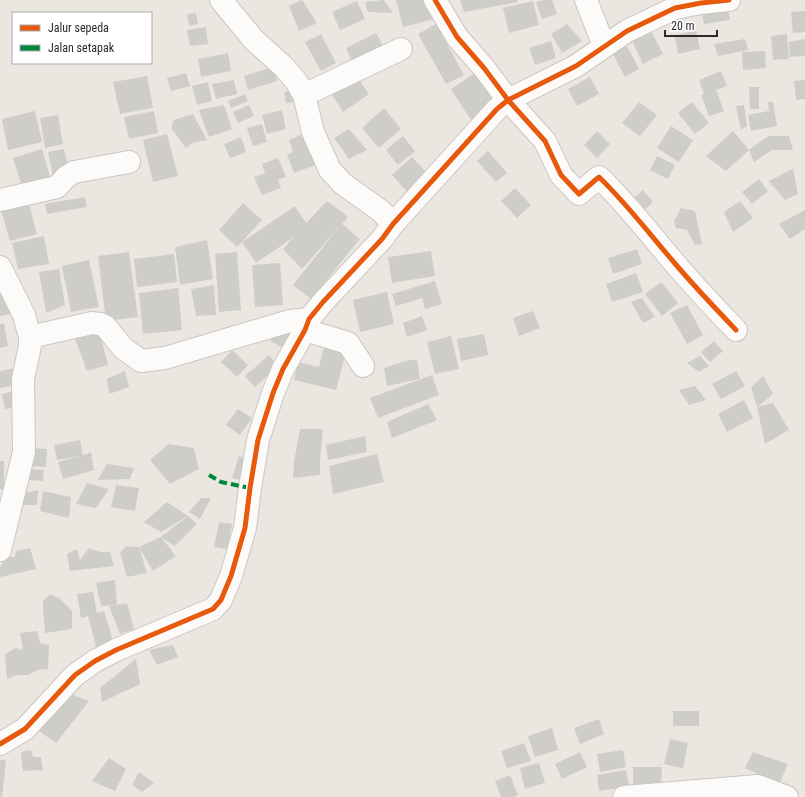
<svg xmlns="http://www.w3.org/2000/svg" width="805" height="797" font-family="'Roboto Condensed',sans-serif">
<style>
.building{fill:#cfcdc8}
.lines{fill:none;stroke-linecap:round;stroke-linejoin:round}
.minor-casing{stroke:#c8c6c6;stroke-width:24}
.minor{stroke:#fcfbfa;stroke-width:22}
.quiet{stroke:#00873e;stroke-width:4;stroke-dasharray:8 4;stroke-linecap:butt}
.cycleway-casing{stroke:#fff;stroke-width:8}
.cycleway{stroke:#e8590c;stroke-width:5}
</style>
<rect width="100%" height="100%" fill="#ebe7e0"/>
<!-- building -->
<g class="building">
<polygon points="301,0 302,0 317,23 299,31 289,6"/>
<polygon points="384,0 393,13 368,12 365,2"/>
<polygon points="396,0 429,0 434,19 403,27"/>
<polygon points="460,0 517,0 518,2 464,12"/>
<polygon points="543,0 552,0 557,14 542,19 536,2"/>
<polygon points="357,1 365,19 340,30 332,12"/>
<polygon points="533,1 539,25 509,33 503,8"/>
<polygon points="727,4 730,20 704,24 701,9"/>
<polygon points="805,11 805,32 793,33 791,12"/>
<polygon points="196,13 198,24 189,26 187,14"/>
<polygon points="436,24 464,75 446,84 418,34"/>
<polygon points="567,24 582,41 562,53 551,34"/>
<polygon points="206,27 208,44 190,46 187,30"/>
<polygon points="696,30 700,49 678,54 675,36"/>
<polygon points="651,31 663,54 643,64 632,41"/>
<polygon points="376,33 383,46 352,62 346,48"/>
<polygon points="321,34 336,63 321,71 305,42"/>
<polygon points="787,34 789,59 773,60 771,36"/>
<polygon points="745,39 748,50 718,56 714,44"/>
<polygon points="805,39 805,56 790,57 789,42"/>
<polygon points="551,41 556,58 535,65 529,48"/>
<polygon points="627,46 639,69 625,77 613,54"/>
<polygon points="765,51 766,68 743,70 742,52"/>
<polygon points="228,53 231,71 201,77 198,59"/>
<polygon points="273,67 277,81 248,90 244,76"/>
<polygon points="721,71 727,86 716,90 724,111 709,116 701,95 704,94 699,80"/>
<polygon points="186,73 190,86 171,91 167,78"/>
<polygon points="475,73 495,104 471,120 451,89"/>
<polygon points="147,76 153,108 120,114 113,82"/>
<polygon points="357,77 369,94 343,112 332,94"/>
<polygon points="590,77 599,94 577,106 568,89"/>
<polygon points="234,80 237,94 216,99 212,84"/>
<polygon points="805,80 805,99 796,100 794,81"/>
<polygon points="208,82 212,101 197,105 192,86"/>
<polygon points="749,87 759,87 759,109 750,109"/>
<polygon points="295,90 297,101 286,103 284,92"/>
<polygon points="245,94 248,101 231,108 228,101"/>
<polygon points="639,102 657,115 640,136 622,123"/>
<polygon points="692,102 709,123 695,134 678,113"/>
<polygon points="768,102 773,102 777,126 751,131 748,115 769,111"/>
<polygon points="224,105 232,129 209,137 199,110"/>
<polygon points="249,105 254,116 238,123 233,112"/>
<polygon points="744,105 747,126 741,130 736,106"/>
<polygon points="384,108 401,129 379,148 362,128"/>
<polygon points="282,110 286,129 267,134 262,115"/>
<polygon points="35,111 42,142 8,150 2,119"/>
<polygon points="154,111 158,133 129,139 124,117"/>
<polygon points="193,114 207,140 192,143 186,148 171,128 174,120"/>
<polygon points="58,115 63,144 45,148 40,118"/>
<polygon points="262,124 267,142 253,146 247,128"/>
<polygon points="671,126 693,140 679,162 657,148"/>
<polygon points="349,129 367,150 349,159 334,138"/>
<polygon points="597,131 610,144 597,158 584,145"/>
<polygon points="733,131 749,150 726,171 706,156"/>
<polygon points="305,133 318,164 294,173 287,155 293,152 289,140"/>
<polygon points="167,134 178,176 153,182 143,140"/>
<polygon points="403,136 415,151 398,165 386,150"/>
<polygon points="768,136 789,136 793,150 772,150 754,162 749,150"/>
<polygon points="241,137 246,152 230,158 224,144"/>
<polygon points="42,149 51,181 23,190 13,158"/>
<polygon points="64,149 69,172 53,176 48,152"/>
<polygon points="488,151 507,173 496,182 477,161"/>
<polygon points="657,156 675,165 668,179 650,170"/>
<polygon points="412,157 429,175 409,194 392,175"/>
<polygon points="278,158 286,177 278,180 281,188 262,195 254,177 265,173 262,164"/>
<polygon points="793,169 798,194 785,200 769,181"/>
<polygon points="759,179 768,191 752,204 742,192"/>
<polygon points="515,188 531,205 517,218 501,201"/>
<polygon points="643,190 653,202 643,211 633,199"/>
<polygon points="27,197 37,234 10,241 0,207"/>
<polygon points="85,197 87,207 47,214 45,204"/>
<polygon points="327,201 348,217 342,224 360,239 311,299 293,285 338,228 302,269 283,249 294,237 256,263 242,242 237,247 219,230 243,203 262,220 242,242 295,206 306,223"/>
<polygon points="740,201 753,218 733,232 724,212"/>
<polygon points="681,208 695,211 702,244 695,245 687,230 676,228 674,221"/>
<polygon points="805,210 805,229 790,239 779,224"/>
<polygon points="44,236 49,264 18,269 12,243"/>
<polygon points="207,240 213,279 180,285 175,247"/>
<polygon points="637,249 642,264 613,274 608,258"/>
<polygon points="431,251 435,276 392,283 388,257"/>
<polygon points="129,252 138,317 106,321 98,256"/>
<polygon points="237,252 241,310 219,312 215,254"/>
<polygon points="174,254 177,282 137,287 134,259"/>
<polygon points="89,260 99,307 71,312 62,266"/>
<polygon points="280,263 283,305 255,307 252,265"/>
<polygon points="59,269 65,305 46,313 39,272"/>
<polygon points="636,273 643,292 612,302 606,284"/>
<polygon points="435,281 442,304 425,309 422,298 396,306 392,294"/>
<polygon points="661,282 678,303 662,316 645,294"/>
<polygon points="214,285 216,315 196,316 191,289"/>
<polygon points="0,288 15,313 0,316"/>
<polygon points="178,288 182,330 143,334 139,293"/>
<polygon points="387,292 394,324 360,332 353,300"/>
<polygon points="642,298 655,317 643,323 631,302"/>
<polygon points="687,305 703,335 687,344 670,313"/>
<polygon points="533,311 540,328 519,336 513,318"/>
<polygon points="422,316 427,330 407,337 403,323"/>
<polygon points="4,323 8,346 0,348 0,324"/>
<polygon points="98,327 108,365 87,371 73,333"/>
<polygon points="278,327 291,335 283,348 270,341"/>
<polygon points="484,334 488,355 461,361 457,339"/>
<polygon points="451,336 459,369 435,374 427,342"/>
<polygon points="714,341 723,351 710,362 701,352"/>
<polygon points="325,343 347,348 336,390 294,380 298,362 319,367"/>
<polygon points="232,350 248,365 237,377 221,362"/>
<polygon points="269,355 278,366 255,387 245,376"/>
<polygon points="700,356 709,366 699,372 687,363"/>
<polygon points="409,360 417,360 420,379 387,386 384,368"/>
<polygon points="17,368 20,384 0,388 0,371"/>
<polygon points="125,371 129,387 109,394 107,379"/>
<polygon points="736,371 745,386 721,399 712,384"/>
<polygon points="432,375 439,395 378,418 370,398"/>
<polygon points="763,376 773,394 757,407 751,387"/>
<polygon points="695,386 706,400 689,405 679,390"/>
<polygon points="15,391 17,407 5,409 2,394"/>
<polygon points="744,400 753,418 727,432 718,414"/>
<polygon points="773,403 789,430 765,444 757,407"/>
<polygon points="428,404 437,420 392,438 387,422"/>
<polygon points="238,409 252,418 240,435 226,425"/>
<polygon points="300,429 323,429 320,460 320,475 293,478 294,462"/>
<polygon points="365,436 367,452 328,460 326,445"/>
<polygon points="80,440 83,455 91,452 94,470 63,479 58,462 79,456 57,460 54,445"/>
<polygon points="169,444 194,448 199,469 170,484 150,460"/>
<polygon points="29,448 47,449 46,467 29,466"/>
<polygon points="377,454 384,482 333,494 329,466"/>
<polygon points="239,456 249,459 243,481 232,478"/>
<rect x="0" y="461" width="4" height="28"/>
<polygon points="107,464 134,468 130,479 98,480"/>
<polygon points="26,469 44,470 43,481 25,480"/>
<polygon points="87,483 109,489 96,508 76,504"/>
<polygon points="116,485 139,488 135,511 111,507"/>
<polygon points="38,490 37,505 18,505 18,495"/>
<polygon points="43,491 71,497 69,518 40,511"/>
<polygon points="201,498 211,498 200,519 189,512"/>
<polygon points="167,502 188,516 197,524 175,546 161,537 176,556 153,571 139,547 161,537 188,516 161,532 144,522"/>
<polygon points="219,522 232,524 227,549 214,547"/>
<polygon points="126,546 139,547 147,573 127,577 120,553"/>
<polygon points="30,548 36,569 0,577 0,568 5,556 15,557 16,551"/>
<polygon points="89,548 100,552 110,552 114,566 70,571 67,554 77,549 80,560"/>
<polygon points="115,580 117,605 127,603 134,629 120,634 109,606 116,605 101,606 96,583"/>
<polygon points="93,592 97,613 104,611 113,641 96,647 88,616 81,618 77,594"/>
<polygon points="50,594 59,598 72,611 72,629 45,633 43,608 43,601"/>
<polygon points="37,631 40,643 49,645 48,669 38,670 28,675 17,675 7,679 5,654 16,648 23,650 20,633"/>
<polygon points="173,645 178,657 157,665 149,650"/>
<polygon points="136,659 140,684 102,702 100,688"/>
<polygon points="71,694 89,701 56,743 39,731"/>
<rect x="673" y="711" width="26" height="15"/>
<polygon points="599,719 604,734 580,744 574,728"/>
<polygon points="552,728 558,750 535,757 528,736"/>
<polygon points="670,739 688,743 683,768 664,764"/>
<polygon points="524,743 531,761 507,768 501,751"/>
<polygon points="31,750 33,757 41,757 43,770 23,771 21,752"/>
<polygon points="623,750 626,767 600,772 597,754"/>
<polygon points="580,752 587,767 562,779 555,764"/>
<polygon points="753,752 788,764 779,784 745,768"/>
<polygon points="109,758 126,769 115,791 92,781"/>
<polygon points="0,760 6,760 2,797 0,797"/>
<polygon points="539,763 545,783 525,789 520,768"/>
<polygon points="633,767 662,767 661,785 633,784"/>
<polygon points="626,770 629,786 599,791 597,775"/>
<polygon points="139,772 154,783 142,792 132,785"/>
<polygon points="510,775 518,795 513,797 501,797 495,781"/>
</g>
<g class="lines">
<!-- minor casing -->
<g class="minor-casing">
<g id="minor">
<polyline points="221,0 254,40 284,67 296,81 304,95 313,132 330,170 343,184 381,211 393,224"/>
<path d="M435,0l22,37 27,31 24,32 37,41 16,34 18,19 20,-17c27,26 49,55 73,83 20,24 42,47 64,70"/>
<polyline points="586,0 604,46"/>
<polyline points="304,95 401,49"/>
<polyline points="0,200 57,187 66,177 74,172 129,162"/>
<polyline points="0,267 24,315 30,337 30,346 23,379 24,452 0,550"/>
<polyline points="305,330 348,343 363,366"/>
<polyline points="30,337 92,323 100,324 105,326 123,348 141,361 165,358 290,321 309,319"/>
<polyline points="0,744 25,729 75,675 95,661 116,650 213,609 221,600 231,576 245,528 250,488 258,440 273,393 283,369 305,330 309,319 323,302 382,239 393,224 497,109 508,100 576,66 627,31 675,8 701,3 729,0"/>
<polyline points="624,797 758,786 787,797"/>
</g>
</g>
<!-- minor -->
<use href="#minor" class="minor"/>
<!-- quiet -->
<polyline class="quiet" points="209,475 221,482 250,488"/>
<!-- cycleway casing -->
<g class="cycleway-casing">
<g id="cycleway">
<path d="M435,0l22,37 27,31 24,32 37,41 16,34 18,19 20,-17c27,26 49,55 73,83 20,24 42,47 64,70"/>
<polyline points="0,744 25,729 75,675 95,661 116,650 213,609 221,600 231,576 245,528 250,488 258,440 273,393 283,369 305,330 309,319 323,302 382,239 393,224 497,109 508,100 576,66 627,31 675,8 701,3 729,0"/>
</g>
</g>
<!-- cycleway -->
<use href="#cycleway" class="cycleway"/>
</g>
<!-- legend -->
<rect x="12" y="12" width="140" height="52" fill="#ffffff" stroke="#aaaaaa"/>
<rect x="20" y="25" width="20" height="6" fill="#e8590c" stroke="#aaaaaa"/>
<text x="48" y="32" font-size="12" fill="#2b2b2b">Jalur sepeda</text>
<rect x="20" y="45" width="20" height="6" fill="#00873e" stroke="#aaaaaa"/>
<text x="48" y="52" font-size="12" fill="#2b2b2b">Jalan setapak</text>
<!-- scale -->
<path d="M665 30v6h52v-6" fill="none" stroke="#2b2b2b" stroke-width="2"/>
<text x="671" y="30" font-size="12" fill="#2b2b2b" stroke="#ffffff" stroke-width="3" paint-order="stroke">20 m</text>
</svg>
